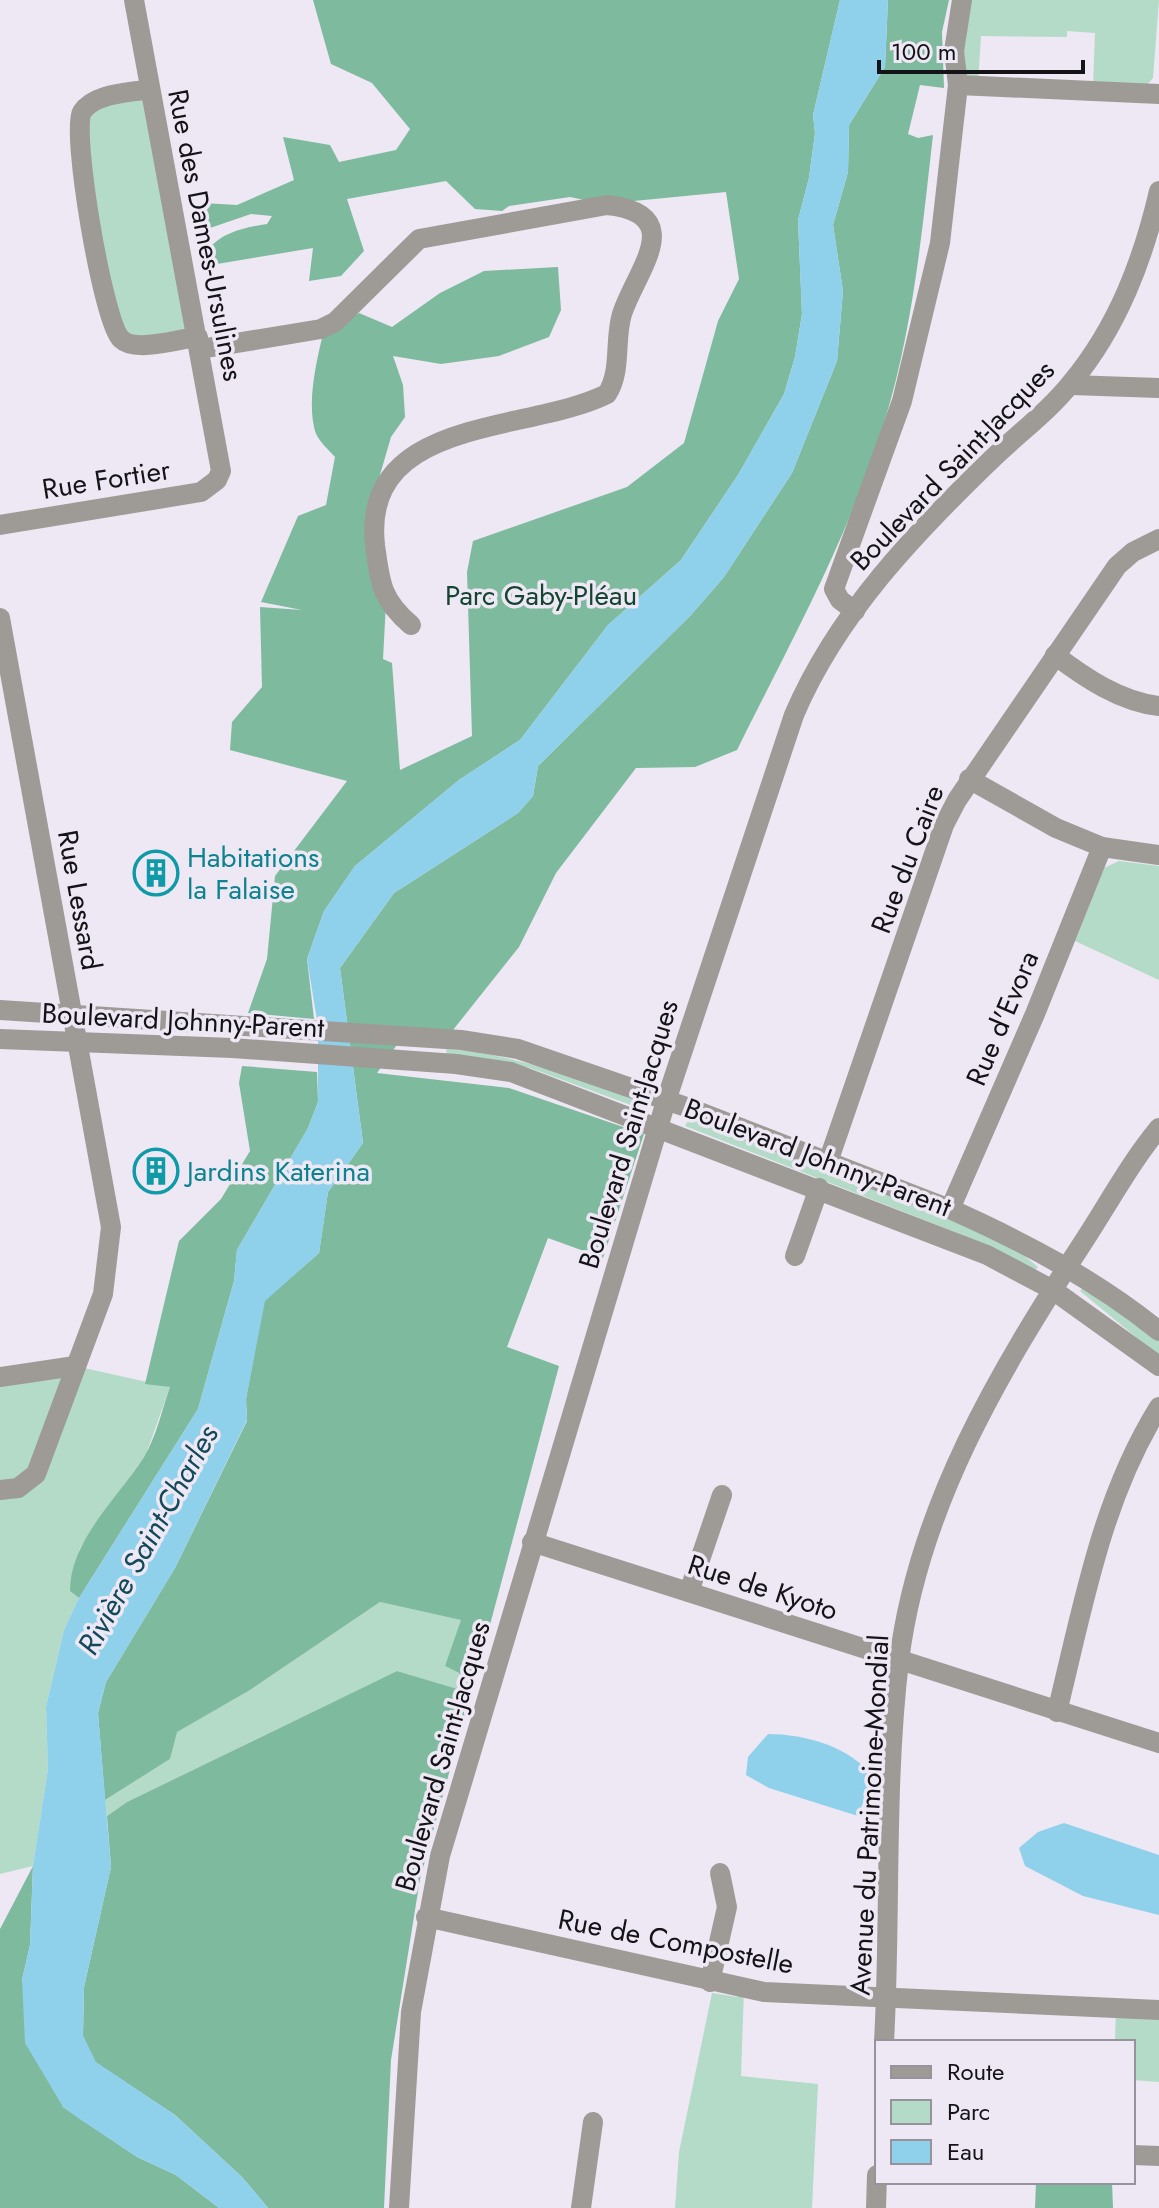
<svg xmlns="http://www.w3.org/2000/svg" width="1159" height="2208" font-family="Jost,sans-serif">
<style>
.green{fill:#b4dbc7}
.forest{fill:#7eba9d}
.water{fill:#8fd0ea}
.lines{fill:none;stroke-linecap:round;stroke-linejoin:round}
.minor{stroke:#9e9b97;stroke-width:20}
.labels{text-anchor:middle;stroke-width:7;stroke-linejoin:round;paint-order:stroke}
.street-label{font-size:28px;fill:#141317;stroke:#ede8f4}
.park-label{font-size:28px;fill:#144531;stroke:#ede8f4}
.culture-label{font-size:28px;fill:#0d838f;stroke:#ede8f4;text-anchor:start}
.water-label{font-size:30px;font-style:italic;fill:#12495b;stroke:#ede8f4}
</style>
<rect width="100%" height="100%" fill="#ede8f4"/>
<!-- green -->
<g class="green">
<polygon points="967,0 1159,0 1153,78 1145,87 1093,86 1095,33 1067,31 1067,37 981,36 978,83 962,72"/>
<polygon points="150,89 198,337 120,339 80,149 87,106"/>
<polygon points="1119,861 1159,866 1159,980 1075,941 1104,868"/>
<path d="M446,1049c69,5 128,28 193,52l-3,6 -106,-39 -83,-13z"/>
<polygon points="689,1119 940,1213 1020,1252 1038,1267 1034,1271 960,1234 685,1126"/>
<polygon points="1083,1287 1159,1341 1159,1356 1080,1291"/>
<polygon points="75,1366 170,1387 146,1454 80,1548 70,1591 79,1598 64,1630 46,1707 48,1769 33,1866 0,1874 0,1377"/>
<polygon points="380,1602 462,1620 445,1666 475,1681 471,1693 397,1671 127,1802 107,1816 105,1800 170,1759 176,1732 250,1690"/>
<polygon points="744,1989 741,2076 818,2084 812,2208 675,2208 679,2152 712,1993 737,1997"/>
<polygon points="1116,2007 1159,2017 1159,2082 1133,2080 1133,2042 1115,2042"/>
</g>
<!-- forest -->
<g class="forest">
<path d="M313,0h527l-27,115 2,18 -6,45 -11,42 4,94 -7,43 -11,37 -46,81 -57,85 -73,65 -88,115 -61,40 -104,86 -31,45 -17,48 7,60 -66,-6 19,-54 8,-83 72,-95 -117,-31 2,-28 30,-35 -2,-80 42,3 -41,-8 37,-86 28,-11 9,-48c-6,-7 -17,-16 -20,-26 -8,-29 1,-68 8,-97l36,-21 33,14 48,-34 44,-22 74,-4 3,43 -12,27 -50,19 -58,8 -48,-8 10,29 2,32 -14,20 -21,72 16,94 -3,56 9,4 8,107 72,-34 -5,-164 6,-31 154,-54 57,-44 34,-122 21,-42 -13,-87 -123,12 -33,-7 -61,9 -7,5 -27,-2 -29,-28 -99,18 17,52 -23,25 -32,5 4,-33 -102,17 -5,-12c12,-20 40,-26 61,-29l5,-8 -21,-2 -41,14 -15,-10 8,-15 34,2 57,-25 -11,-43 47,8 9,17 57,-12 14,-21 -38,-46 -41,-19z"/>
<path d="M888,0h61l-7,32 2,56 -24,-3 -12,49 10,4 15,-3c-11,97 -20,194 -49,288 -35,114 -94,220 -147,327l-42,17 -59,1 -80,105 -37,74 -70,88 -43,-3 -29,41 132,15 135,46 -41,124 -55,-20 -41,109 52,19 -84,315 -30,-15 16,-46 -81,-18 -130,88 -73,42 -7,27 -65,41 -7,-87 8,-31 69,-114 72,-147 -1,-22 18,-98 55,-48 9,-61 35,-49 -23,-175 54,-75 124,-80 15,-17 5,-30 153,-151 33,-38 68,-104 45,-112 6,-70 -10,-66 15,-53 1,-47 36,-58z"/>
<path d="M242,1066l75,6 1,30 -10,26 -71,122 -3,31 -36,128 -119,189 -9,-7c0,-51 48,-93 74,-134 12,-20 18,-47 26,-70l-25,-3 34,-143 42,-42 29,-48 -11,-68z"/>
<polygon points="397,1671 471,1693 420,1879 391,2060 384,2208 268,2208 242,2177 175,2115 95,2062 83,2036 84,1987 111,1867 107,1816 127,1802"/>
<polygon points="33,1866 30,1945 22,1980 63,2107 137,2157 176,2175 219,2208 0,2208 0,1929"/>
<polygon points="1036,2182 1112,2182 1113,2208 1035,2208"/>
</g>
<!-- water -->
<g class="water">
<polygon points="840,0 888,0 885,67 849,125 848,172 833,225 843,291 837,361 792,473 724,577 691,615 538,766 533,796 518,813 394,893 340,968 363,1143 328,1192 319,1253 265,1301 246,1399 247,1420 175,1568 106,1682 98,1713 111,1867 84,1987 83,2036 96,2062 175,2115 242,2177 268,2208 219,2208 176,2175 137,2157 81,2120 63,2107 25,2043 22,1980 30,1945 33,1866 48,1769 46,1707 64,1630 79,1598 198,1409 234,1281 237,1250 308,1128 318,1102 318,1026 307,959 324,911 355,866 459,780 520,740 608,625 681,560 738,475 784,394 795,357 802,314 798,220 809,178 815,133 813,115"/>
<path d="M768,1734c37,0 83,13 105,43l-15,39 -89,-28 -23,-13 2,-18z"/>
<polygon points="1064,1823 1159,1855 1159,1915 1083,1896 1025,1866 1019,1848 1038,1832"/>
</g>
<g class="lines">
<!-- minor -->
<g class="minor">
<polyline points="958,85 1159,94"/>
<path d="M150,89c-21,4 -56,4 -68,23 -11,19 21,210 39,227 14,14 57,0 77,-2"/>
<path d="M200,349l121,-20 14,-7 84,-83 188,-34c83,9 28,67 15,109 -8,26 0,57 -15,80 -78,39 -246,22 -232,151 5,37 6,55 36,80"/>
<polyline points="1071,385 1159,388"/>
<polyline points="0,525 201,492 217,480 221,471 134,0"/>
<polyline points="855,611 840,600 834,589 902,401 940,243 958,85 954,51 962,0"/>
<polyline points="0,618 111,1227 103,1294 36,1474 18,1488 0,1490"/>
<path d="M1055,655c30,23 66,47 104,51"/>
<polyline points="969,779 1056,828 1102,847 1159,855"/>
<path d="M0,1010l461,30 57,9 174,60 258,100c74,33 146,71 209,122"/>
<polyline points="0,1039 232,1048 456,1064 511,1072 987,1255 1053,1290 1159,1366"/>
<polyline points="828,1162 944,825 957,800 1117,566 1133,552 1159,539"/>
<polyline points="950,1209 1035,1014 1102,847"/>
<polyline points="795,1256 819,1188"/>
<polyline points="0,1377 75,1366"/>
<polyline points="532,1542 1159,1743"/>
<polyline points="689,1592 722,1495"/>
<path d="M1057,1712c26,-105 44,-212 102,-305"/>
<polyline points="426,1917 764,1992 1159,2010"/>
<polyline points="710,1982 727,1907 720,1873"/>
<path d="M884,2042c7,-126 0,-255 15,-381 19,-154 100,-289 183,-417 25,-38 48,-81 77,-116"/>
<polyline points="1133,2155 1159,2156"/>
<path d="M399,2208l12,-196 29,-156 226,-755 128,-386c43,-101 121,-182 199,-257 26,-25 57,-48 79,-76 46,-56 71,-122 87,-191"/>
<polyline points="581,2208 593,2122"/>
<polyline points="876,2208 877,2175"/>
</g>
</g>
<!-- icons -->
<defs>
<g id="building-ring" transform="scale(2.3)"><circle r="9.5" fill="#ede8f4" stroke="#0f9aa8" stroke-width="1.5"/><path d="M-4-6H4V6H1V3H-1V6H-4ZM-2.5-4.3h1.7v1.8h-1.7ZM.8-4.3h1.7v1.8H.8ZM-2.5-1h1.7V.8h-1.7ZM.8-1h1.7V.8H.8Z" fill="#0f9aa8"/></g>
</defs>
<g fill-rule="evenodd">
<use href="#building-ring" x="156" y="873"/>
<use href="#building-ring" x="156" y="1171"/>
</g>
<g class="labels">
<!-- street labels -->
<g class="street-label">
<text transform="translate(206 235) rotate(79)" y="10">Rue des Dames-Ursulines</text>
<text transform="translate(952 465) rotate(-46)" y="10">Boulevard Saint-Jacques</text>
<text transform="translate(106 479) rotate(-9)" y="10">Rue Fortier</text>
<text transform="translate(907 859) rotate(-69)" y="10">Rue du Caire</text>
<text transform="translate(80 900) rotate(80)" y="10">Rue Lessard</text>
<text transform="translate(1002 1018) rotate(-67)" y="10">Rue d'Evora</text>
<text transform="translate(183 1020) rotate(3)" y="10">Boulevard Johnny-Parent</text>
<text transform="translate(628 1134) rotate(-73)" y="10">Boulevard Saint-Jacques</text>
<text transform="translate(818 1157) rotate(21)" y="10">Boulevard Johnny-Parent</text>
<text transform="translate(763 1587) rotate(18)" y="10">Rue de Kyoto</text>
<text transform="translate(442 1756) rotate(-74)" y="10">Boulevard Saint-Jacques</text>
<text transform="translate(869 1815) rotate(-87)" y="10">Avenue du Patrimoine-Mondial</text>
<text transform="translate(676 1941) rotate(11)" y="10">Rue de Compostelle</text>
</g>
<!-- park labels -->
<g class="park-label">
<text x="541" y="605">Parc Gaby-Pléau</text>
</g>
<!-- culture labels -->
<g class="culture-label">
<text x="187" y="867">Habitations<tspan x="187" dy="32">la Falaise</tspan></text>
<text x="187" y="1181">Jardins Katerina</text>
</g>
<!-- water labels -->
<g class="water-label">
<text transform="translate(148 1540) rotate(-61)" y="10">Rivière Saint-Charles</text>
</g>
</g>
<!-- legend -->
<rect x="875" y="2040" width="260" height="144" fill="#ede8f4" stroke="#96939c" stroke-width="2"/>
<rect x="891" y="2066" width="40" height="12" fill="#9e9b97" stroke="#96939c" stroke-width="2"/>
<text x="947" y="2080" font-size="24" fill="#141317">Route</text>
<rect x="891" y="2100" width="40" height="24" fill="#b4dbc7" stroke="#96939c" stroke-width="2"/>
<text x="947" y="2120" font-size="24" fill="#141317">Parc</text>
<rect x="891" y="2140" width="40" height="24" fill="#8fd0ea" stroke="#96939c" stroke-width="2"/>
<text x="947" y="2160" font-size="24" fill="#141317">Eau</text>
<!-- scale -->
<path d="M879 60v12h204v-12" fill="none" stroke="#141317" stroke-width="4"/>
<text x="891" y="60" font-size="24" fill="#141317" stroke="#ede8f4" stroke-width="6" paint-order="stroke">100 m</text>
</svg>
